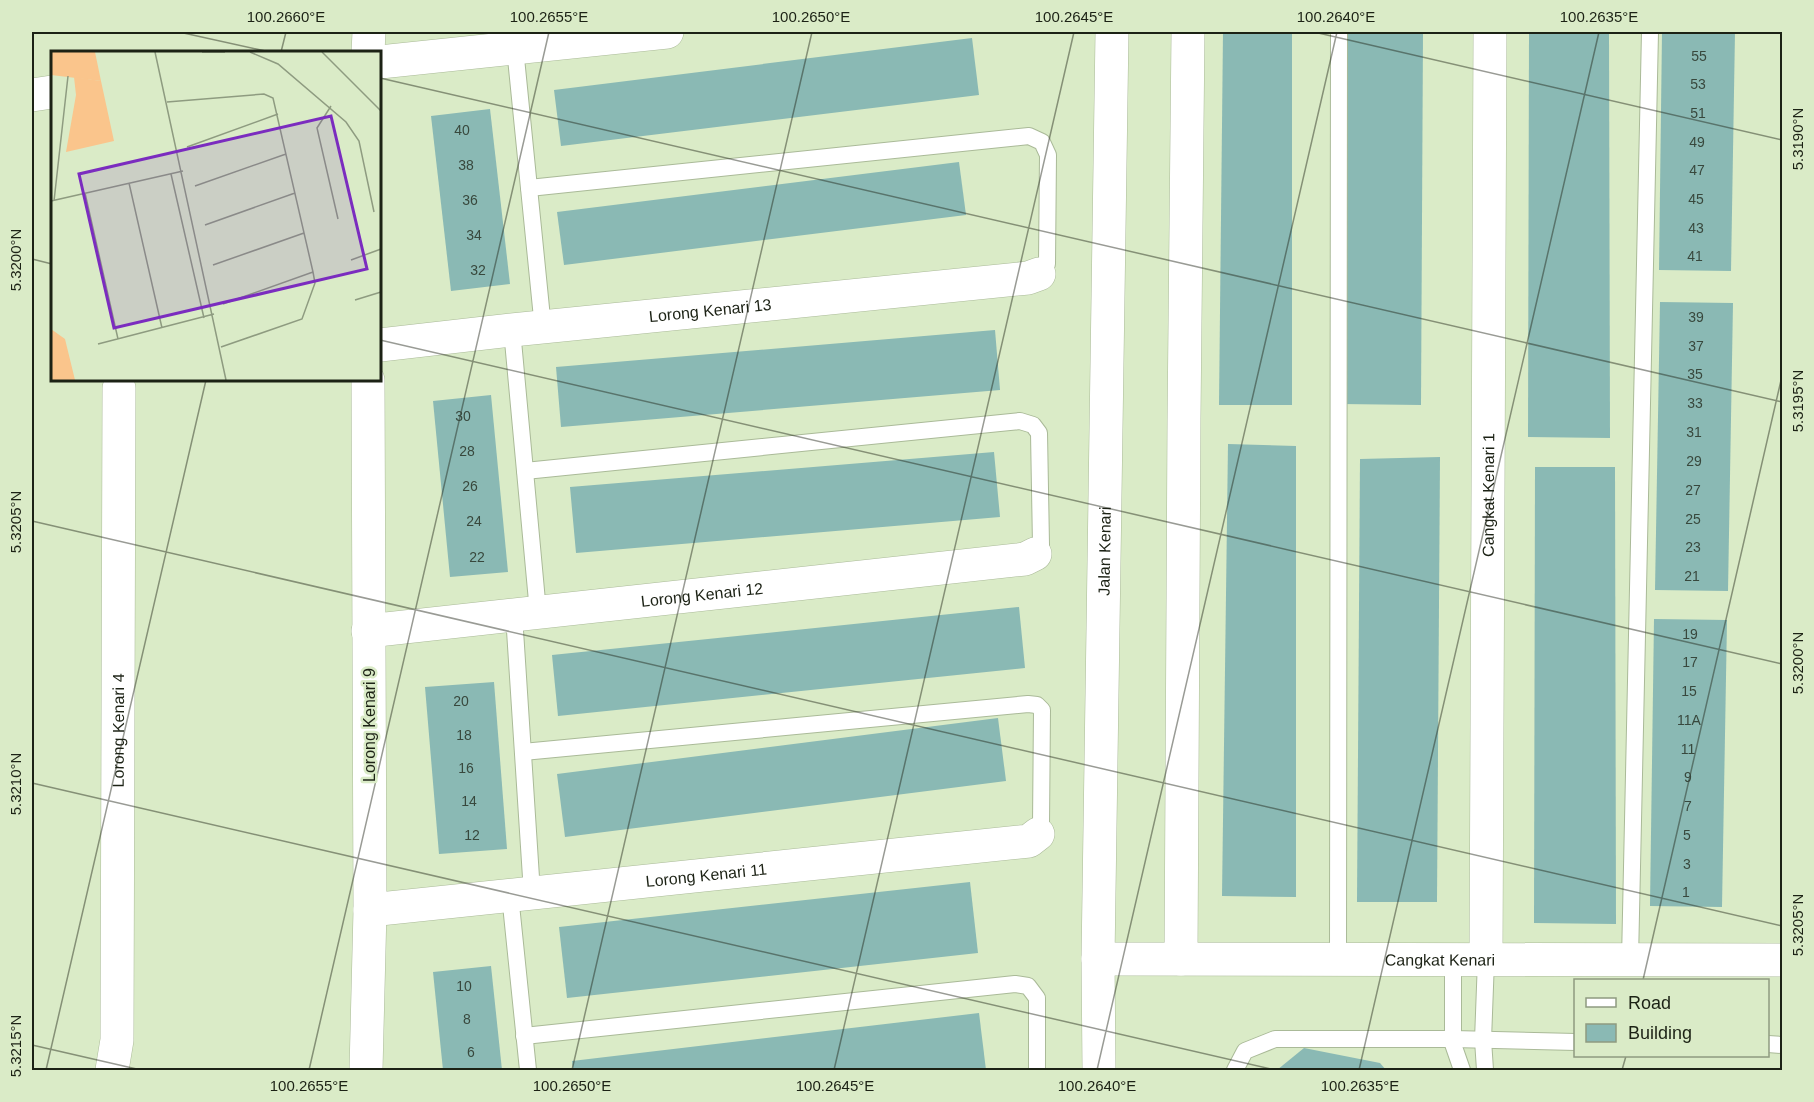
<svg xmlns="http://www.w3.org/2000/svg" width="1814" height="1102" font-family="Helvetica,sans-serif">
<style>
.building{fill:#8ab9b4}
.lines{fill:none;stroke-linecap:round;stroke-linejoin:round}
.lane-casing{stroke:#aaba98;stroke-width:18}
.street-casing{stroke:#aaba98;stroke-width:34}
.secondary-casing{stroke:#aaba98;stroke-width:34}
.lane{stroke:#fff;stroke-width:16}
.street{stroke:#fff;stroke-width:33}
.secondary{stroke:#fff;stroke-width:33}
.ticks{fill:none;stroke:#1c2215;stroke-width:1.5;stroke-opacity:0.45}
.labels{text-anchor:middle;stroke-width:5;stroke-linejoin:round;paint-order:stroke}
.number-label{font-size:14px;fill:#38483d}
.street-label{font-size:16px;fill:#1c2215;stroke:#daebc7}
.inset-road{fill:none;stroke:#8e9b80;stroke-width:1.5}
.view{fill:#7b2cbf;fill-opacity:0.15;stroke:#7b2cbf;stroke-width:3}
.inset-edge{fill:none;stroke:#1c2215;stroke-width:3}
.neatline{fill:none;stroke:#1c2215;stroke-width:2}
.ticks-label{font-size:15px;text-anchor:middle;fill:#1c2215}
</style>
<rect width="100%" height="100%" fill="#daebc7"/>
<!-- building -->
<g class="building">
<polygon points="1223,32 1292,32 1292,405 1219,405"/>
<polygon points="1344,32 1423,32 1421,405 1341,404"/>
<polygon points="1529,32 1609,32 1610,438 1528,437"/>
<polygon points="1662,32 1735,32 1731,271 1659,270"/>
<polygon points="972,38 979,95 561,146 554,90"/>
<polygon points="490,109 510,284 451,291 431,116"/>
<polygon points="959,162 966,215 564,265 557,212"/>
<polygon points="1660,302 1733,303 1728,591 1655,590"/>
<polygon points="995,330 1000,390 561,427 556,367"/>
<polygon points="491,395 508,572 450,577 433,401"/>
<polygon points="1228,444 1296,446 1296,897 1222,896"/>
<polygon points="994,452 1000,517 576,553 570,487"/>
<polygon points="1440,457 1437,902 1357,902 1360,459"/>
<polygon points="1535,467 1615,467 1616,924 1534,923"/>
<polygon points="1019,607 1025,668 558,716 552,655"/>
<polygon points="1654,619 1727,620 1722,907 1650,906"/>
<polygon points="494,682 507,849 439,854 425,687"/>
<polygon points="998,718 1006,781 565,837 557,774"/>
<polygon points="970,882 978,953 567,998 559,927"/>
<polygon points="491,966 502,1070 443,1070 433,972"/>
<polygon points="979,1013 986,1070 573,1070 572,1061"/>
<polygon points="1304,1048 1380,1063 1386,1070 1277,1070"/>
</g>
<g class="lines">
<!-- lane casing -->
<g class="lane-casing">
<g id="lane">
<polyline points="515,48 543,328"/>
<polyline points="529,188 1029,136 1042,142 1048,155 1047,264 1039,274"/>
<polyline points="512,330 538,612"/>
<polyline points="525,471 1020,421 1033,425 1039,433 1041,545 1035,554"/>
<polyline points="514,615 532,893"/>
<polyline points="523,752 1028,704 1037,705 1042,710 1041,826 1038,834"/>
<polyline points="510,895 528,1070"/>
<polyline points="1338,959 1339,32"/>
<polyline points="1453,960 1453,1044 1462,1070"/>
<polyline points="1630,960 1650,32"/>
<polyline points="524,1036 1015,984 1028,986 1037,998 1037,1070"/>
<polyline points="1768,1044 1782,1045"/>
<polyline points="1235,1070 1245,1051 1275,1039 1453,1039 1576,1042"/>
<polyline points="1485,1070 1483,1040 1486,960"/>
</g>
</g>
<!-- street casing -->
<g class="street-casing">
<g id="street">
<polyline points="368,52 369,32"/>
<polyline points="380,62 667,32"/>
<polyline points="32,95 52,92"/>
<path id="s1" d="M380,345l132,-15 516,-52 11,-4"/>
<path id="s2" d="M368,631l657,-72 10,-5"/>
<path id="s3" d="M370,910l659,-69 9,-7"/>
<path id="s4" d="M1098,959l684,1"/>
<polyline points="1181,959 1184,419 1188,32"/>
<path id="s5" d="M1486,960l4,-928"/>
<path id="s6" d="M112,1070l5,-30 2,-652"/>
<polyline points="366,1070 370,910 368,380"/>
</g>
</g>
<!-- secondary casing -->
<g class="secondary-casing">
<g id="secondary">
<path id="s7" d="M1099,1070l-1,-111 14,-927"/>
</g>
</g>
<!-- lane -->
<use href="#lane" class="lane"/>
<!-- street -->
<use href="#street" class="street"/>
<!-- secondary -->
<use href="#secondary" class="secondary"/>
</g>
<!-- ticks -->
<path class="ticks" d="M179,32l91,20M1314,32l468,108M281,52l5,-20M380,78l1402,324M32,259l20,5M380,340l1402,324M32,521l1750,405M32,783l1243,287M1643,980l139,-604M32,1045l109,25M46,1070l160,-690M309,1070l240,-1038M572,1070l240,-1038M834,1070l240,-1038M1097,1070l240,-1038M1359,1070l240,-1038M1622,1070l4,-14"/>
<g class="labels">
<!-- number labels -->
<g class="number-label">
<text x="1699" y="61">55</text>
<text x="1698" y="89">53</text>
<text x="1698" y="118">51</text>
<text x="462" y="135">40</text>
<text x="1697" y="147">49</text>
<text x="466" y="170">38</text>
<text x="1697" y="175">47</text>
<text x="1696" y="204">45</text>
<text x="470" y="205">36</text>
<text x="1696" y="233">43</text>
<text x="474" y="240">34</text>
<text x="1695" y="261">41</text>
<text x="478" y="275">32</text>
<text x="1696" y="322">39</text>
<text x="1696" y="351">37</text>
<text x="1695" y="379">35</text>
<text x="1695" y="408">33</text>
<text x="463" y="421">30</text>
<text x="1694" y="437">31</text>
<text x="467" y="456">28</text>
<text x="1694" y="466">29</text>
<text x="470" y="491">26</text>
<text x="1693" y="495">27</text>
<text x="1693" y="524">25</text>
<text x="474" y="526">24</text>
<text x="1693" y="552">23</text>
<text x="477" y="562">22</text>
<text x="1692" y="581">21</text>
<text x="1690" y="639">19</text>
<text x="1690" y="667">17</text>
<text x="1689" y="696">15</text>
<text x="461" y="706">20</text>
<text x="1689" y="725">11A</text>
<text x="464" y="740">18</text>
<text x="1688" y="754">11</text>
<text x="466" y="773">16</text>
<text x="1688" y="782">9</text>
<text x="469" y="806">14</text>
<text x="1688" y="811">7</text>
<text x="472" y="840">12</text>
<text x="1687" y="840">5</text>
<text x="1687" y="869">3</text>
<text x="1686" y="897">1</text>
<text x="464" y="991">10</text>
<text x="467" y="1024">8</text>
<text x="471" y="1057">6</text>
</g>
<!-- street labels -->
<g class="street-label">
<text dy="6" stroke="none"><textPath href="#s1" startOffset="332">Lorong Kenari 13</textPath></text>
<text dy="6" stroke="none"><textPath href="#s5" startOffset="465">Cangkat Kenari 1</textPath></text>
<text dy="6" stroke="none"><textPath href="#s7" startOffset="519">Jalan Kenari</textPath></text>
<text dy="6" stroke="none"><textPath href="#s2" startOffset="336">Lorong Kenari 12</textPath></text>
<text transform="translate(369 725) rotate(-90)" y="6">Lorong Kenari 9</text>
<text dy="6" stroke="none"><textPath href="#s6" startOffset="340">Lorong Kenari 4</textPath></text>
<text dy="6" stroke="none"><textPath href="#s3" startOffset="338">Lorong Kenari 11</textPath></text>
<text dy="6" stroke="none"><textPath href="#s4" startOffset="342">Cangkat Kenari</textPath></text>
</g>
</g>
<!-- overview -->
<g transform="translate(51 51)">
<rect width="330" height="330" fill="#daebc7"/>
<path d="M0,1h44l6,29 -50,-6zM0,278l14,10 10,41h-24z" fill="#fac58c"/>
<path d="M23,26l27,4 13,60 -48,11 10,-57z" fill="#fac58c"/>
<path class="inset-road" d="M104,1l71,328M151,1h23M199,1l28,12 68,58 13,19 15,71M271,1l59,59M116,51l97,-8 9,4 40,174 2,11 -13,36 -81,28M280,55l-14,22 21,91M136,96l91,-33M120,123l33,144M78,132l33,145M144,135l91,-32M34,142l33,146M0,150l132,-30M3,150l14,-125M154,174l90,-32M300,209l30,-11M162,214l91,-32M304,249l26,-8M172,253l90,-32M47,293l116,-30"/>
<path class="view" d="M280,65l36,153 -253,59 -35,-154z"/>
<rect width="330" height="330" class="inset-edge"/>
</g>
<!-- border -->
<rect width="1814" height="1102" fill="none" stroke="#daebc7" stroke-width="66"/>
<!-- legend -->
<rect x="1574" y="979" width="195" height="78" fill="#daebc7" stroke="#8e9b80" stroke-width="1.5"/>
<rect x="1586" y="998" width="30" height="9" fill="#ffffff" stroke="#8e9b80" stroke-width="1.5"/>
<text x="1628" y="1009" font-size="18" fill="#1c2215">Road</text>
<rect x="1586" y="1024" width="30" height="18" fill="#8ab9b4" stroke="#8e9b80" stroke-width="1.5"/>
<text x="1628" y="1039" font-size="18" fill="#1c2215">Building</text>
<rect x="33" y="33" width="1748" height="1036" class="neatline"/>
<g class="ticks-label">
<text x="286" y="22">100.2660°E</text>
<text x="549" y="22">100.2655°E</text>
<text x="811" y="22">100.2650°E</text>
<text x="1074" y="22">100.2645°E</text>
<text x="1336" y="22">100.2640°E</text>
<text x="1599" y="22">100.2635°E</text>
<text transform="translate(1798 139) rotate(-90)" y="5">5.3190°N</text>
<text transform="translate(16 260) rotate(-90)" y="5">5.3200°N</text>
<text transform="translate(1798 401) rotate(-90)" y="5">5.3195°N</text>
<text transform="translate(16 522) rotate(-90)" y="5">5.3205°N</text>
<text transform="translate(1798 663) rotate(-90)" y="5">5.3200°N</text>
<text transform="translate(16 784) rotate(-90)" y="5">5.3210°N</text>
<text transform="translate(1798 925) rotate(-90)" y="5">5.3205°N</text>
<text transform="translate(16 1046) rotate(-90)" y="5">5.3215°N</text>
<text x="309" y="1091">100.2655°E</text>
<text x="572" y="1091">100.2650°E</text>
<text x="835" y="1091">100.2645°E</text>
<text x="1097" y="1091">100.2640°E</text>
<text x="1360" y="1091">100.2635°E</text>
</g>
</svg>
